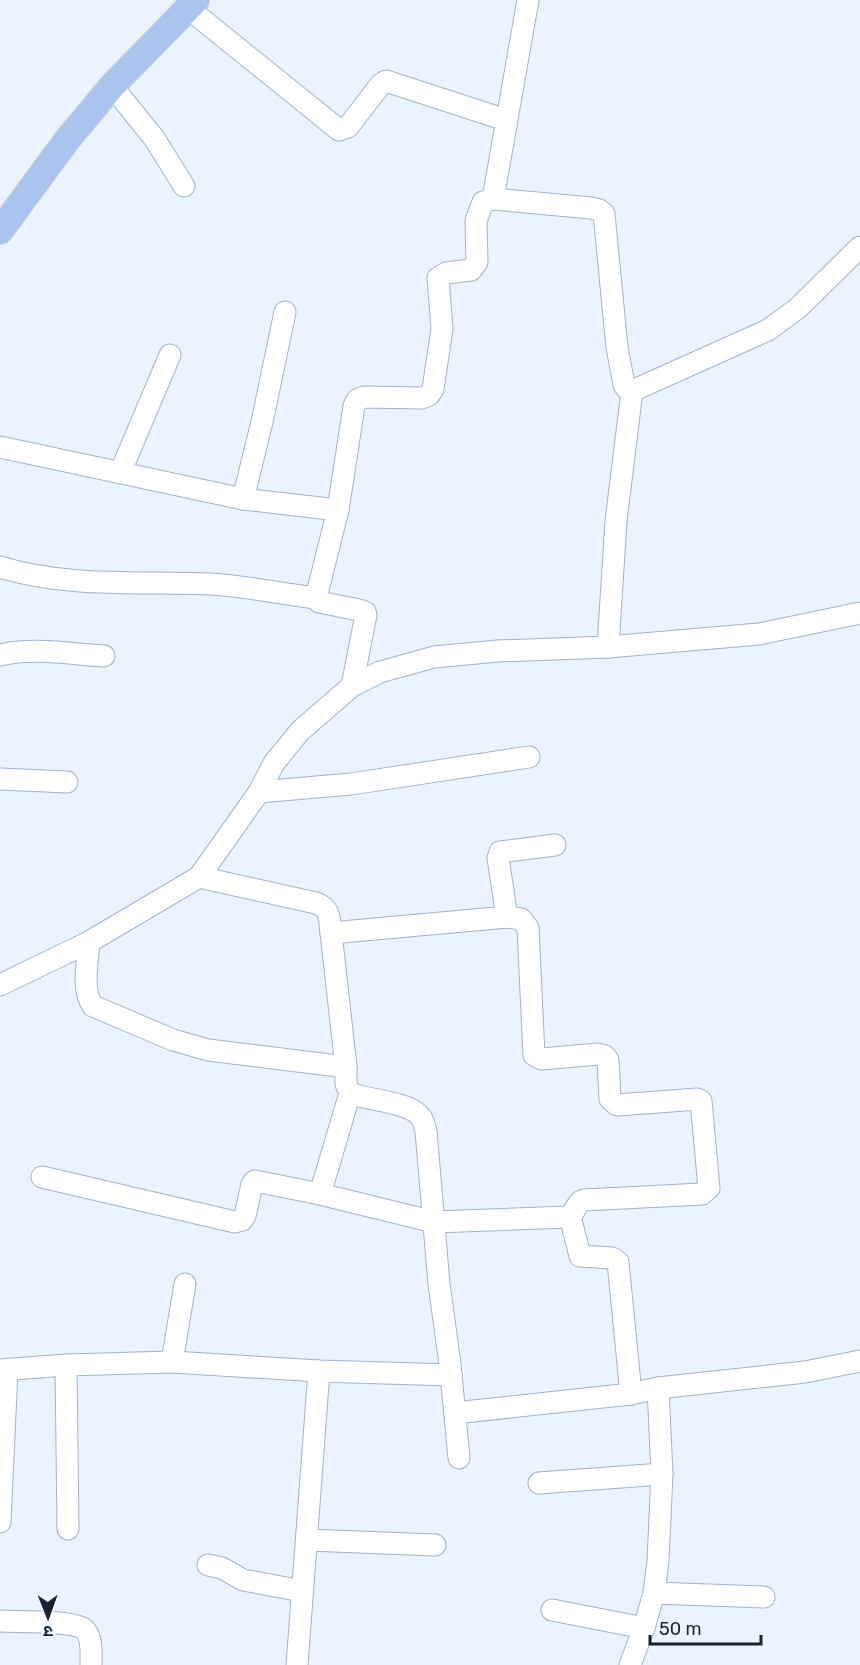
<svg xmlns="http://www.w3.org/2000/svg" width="860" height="1665" font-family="Rubik,'Noto Sans Devanagari',sans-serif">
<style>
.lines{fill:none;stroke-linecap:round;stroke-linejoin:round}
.minor-casing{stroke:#a1b4ce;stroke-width:23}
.major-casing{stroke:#d1d3d5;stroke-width:28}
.minor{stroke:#fff;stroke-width:21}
.major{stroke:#a9c5ed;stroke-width:26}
</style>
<rect width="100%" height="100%" fill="#ebf3ff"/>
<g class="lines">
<!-- minor casing -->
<g class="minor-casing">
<g id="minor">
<polyline points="188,8 339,130 348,127 381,84 386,81 506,120"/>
<polyline points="112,86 154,138 184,186"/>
<polyline points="493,199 528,0"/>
<polyline points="0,447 243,499 338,510"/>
<polyline points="120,473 170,355"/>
<polyline points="243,499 262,422 285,312"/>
<path d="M0,567c68,21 141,14 211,17 35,2 71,10 105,14"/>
<polyline points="608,647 616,521 632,391"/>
<path d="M0,655c33,-8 70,-1 104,1"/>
<polyline points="352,686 366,615 365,612 359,610 319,602 316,598 338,510 354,406 357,400 364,397 422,398 429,395 433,389 442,329 438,278 446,273 471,270 477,262 476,221 483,202 493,199 591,208 599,210 604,214 617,347 624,385 627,389 632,391 768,330 798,308 860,247"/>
<polyline points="0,779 67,782"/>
<polyline points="259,792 351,784 529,757"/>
<path d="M199,877l117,26c15,6 13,14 15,30l15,134v17l4,9c19,8 58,8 71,24 2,4 4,10 5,14l13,153 11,80 9,94"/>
<polyline points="507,917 498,858 500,852 555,845"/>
<path d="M89,942c-1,19 -8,48 4,64l80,34 35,10 138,17"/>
<polyline points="0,985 89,942 199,877 259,792 274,763 300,731 352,686 380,672 434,657 498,651 608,647 759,634 860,613"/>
<path d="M42,1177l193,45 7,-2 3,-4 7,-32 3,-3 65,13 114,28 133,-5c9,-2 8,-15 17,-17l118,-6 7,-6 -8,-87 -3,-2 -81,6 -7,-6 -2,-39 -3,-4 -8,-2 -55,5 -8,-4 -6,-127 -7,-9 -14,-2 -176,16"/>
<polyline points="320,1194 350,1093"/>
<polyline points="570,1216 580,1256 612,1258 618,1262 631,1394"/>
<polyline points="172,1362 185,1284"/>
<polyline points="66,1365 68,1529"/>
<polyline points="0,1370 66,1365 172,1362 319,1371 451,1375"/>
<polyline points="455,1413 631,1394 658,1388 805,1372 860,1361"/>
<polyline points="539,1483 662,1474"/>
<polyline points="0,1522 7,1370"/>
<polyline points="307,1540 435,1545"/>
<polyline points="208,1565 222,1568 243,1580 302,1591"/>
<polyline points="654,1593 764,1597"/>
<polyline points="552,1610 644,1628"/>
<path d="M0,1621c17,1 72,-1 84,8 9,8 7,25 7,36"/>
<polyline points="297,1665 319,1371"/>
<polyline points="630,1665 644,1628 654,1593 658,1561 662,1474 658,1388"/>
</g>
</g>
<!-- major casing -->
<g class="major-casing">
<polyline id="major" points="0,231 67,140 112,86 196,0"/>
</g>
<!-- minor -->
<use href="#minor" class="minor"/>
<!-- major -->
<use href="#major" class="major"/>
</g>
<!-- north arrow -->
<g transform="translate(48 1617) rotate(179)" stroke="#ebf3ff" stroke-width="4.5" paint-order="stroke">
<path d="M0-4.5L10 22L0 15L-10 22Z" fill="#1b222c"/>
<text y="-9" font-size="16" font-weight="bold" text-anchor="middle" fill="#1b222c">उ</text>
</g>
<!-- scale -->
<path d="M650 1635v9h111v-9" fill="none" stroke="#1b222c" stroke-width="3"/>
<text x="659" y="1635" font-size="18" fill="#1b222c" stroke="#ebf3ff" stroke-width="4.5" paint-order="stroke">50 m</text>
</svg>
